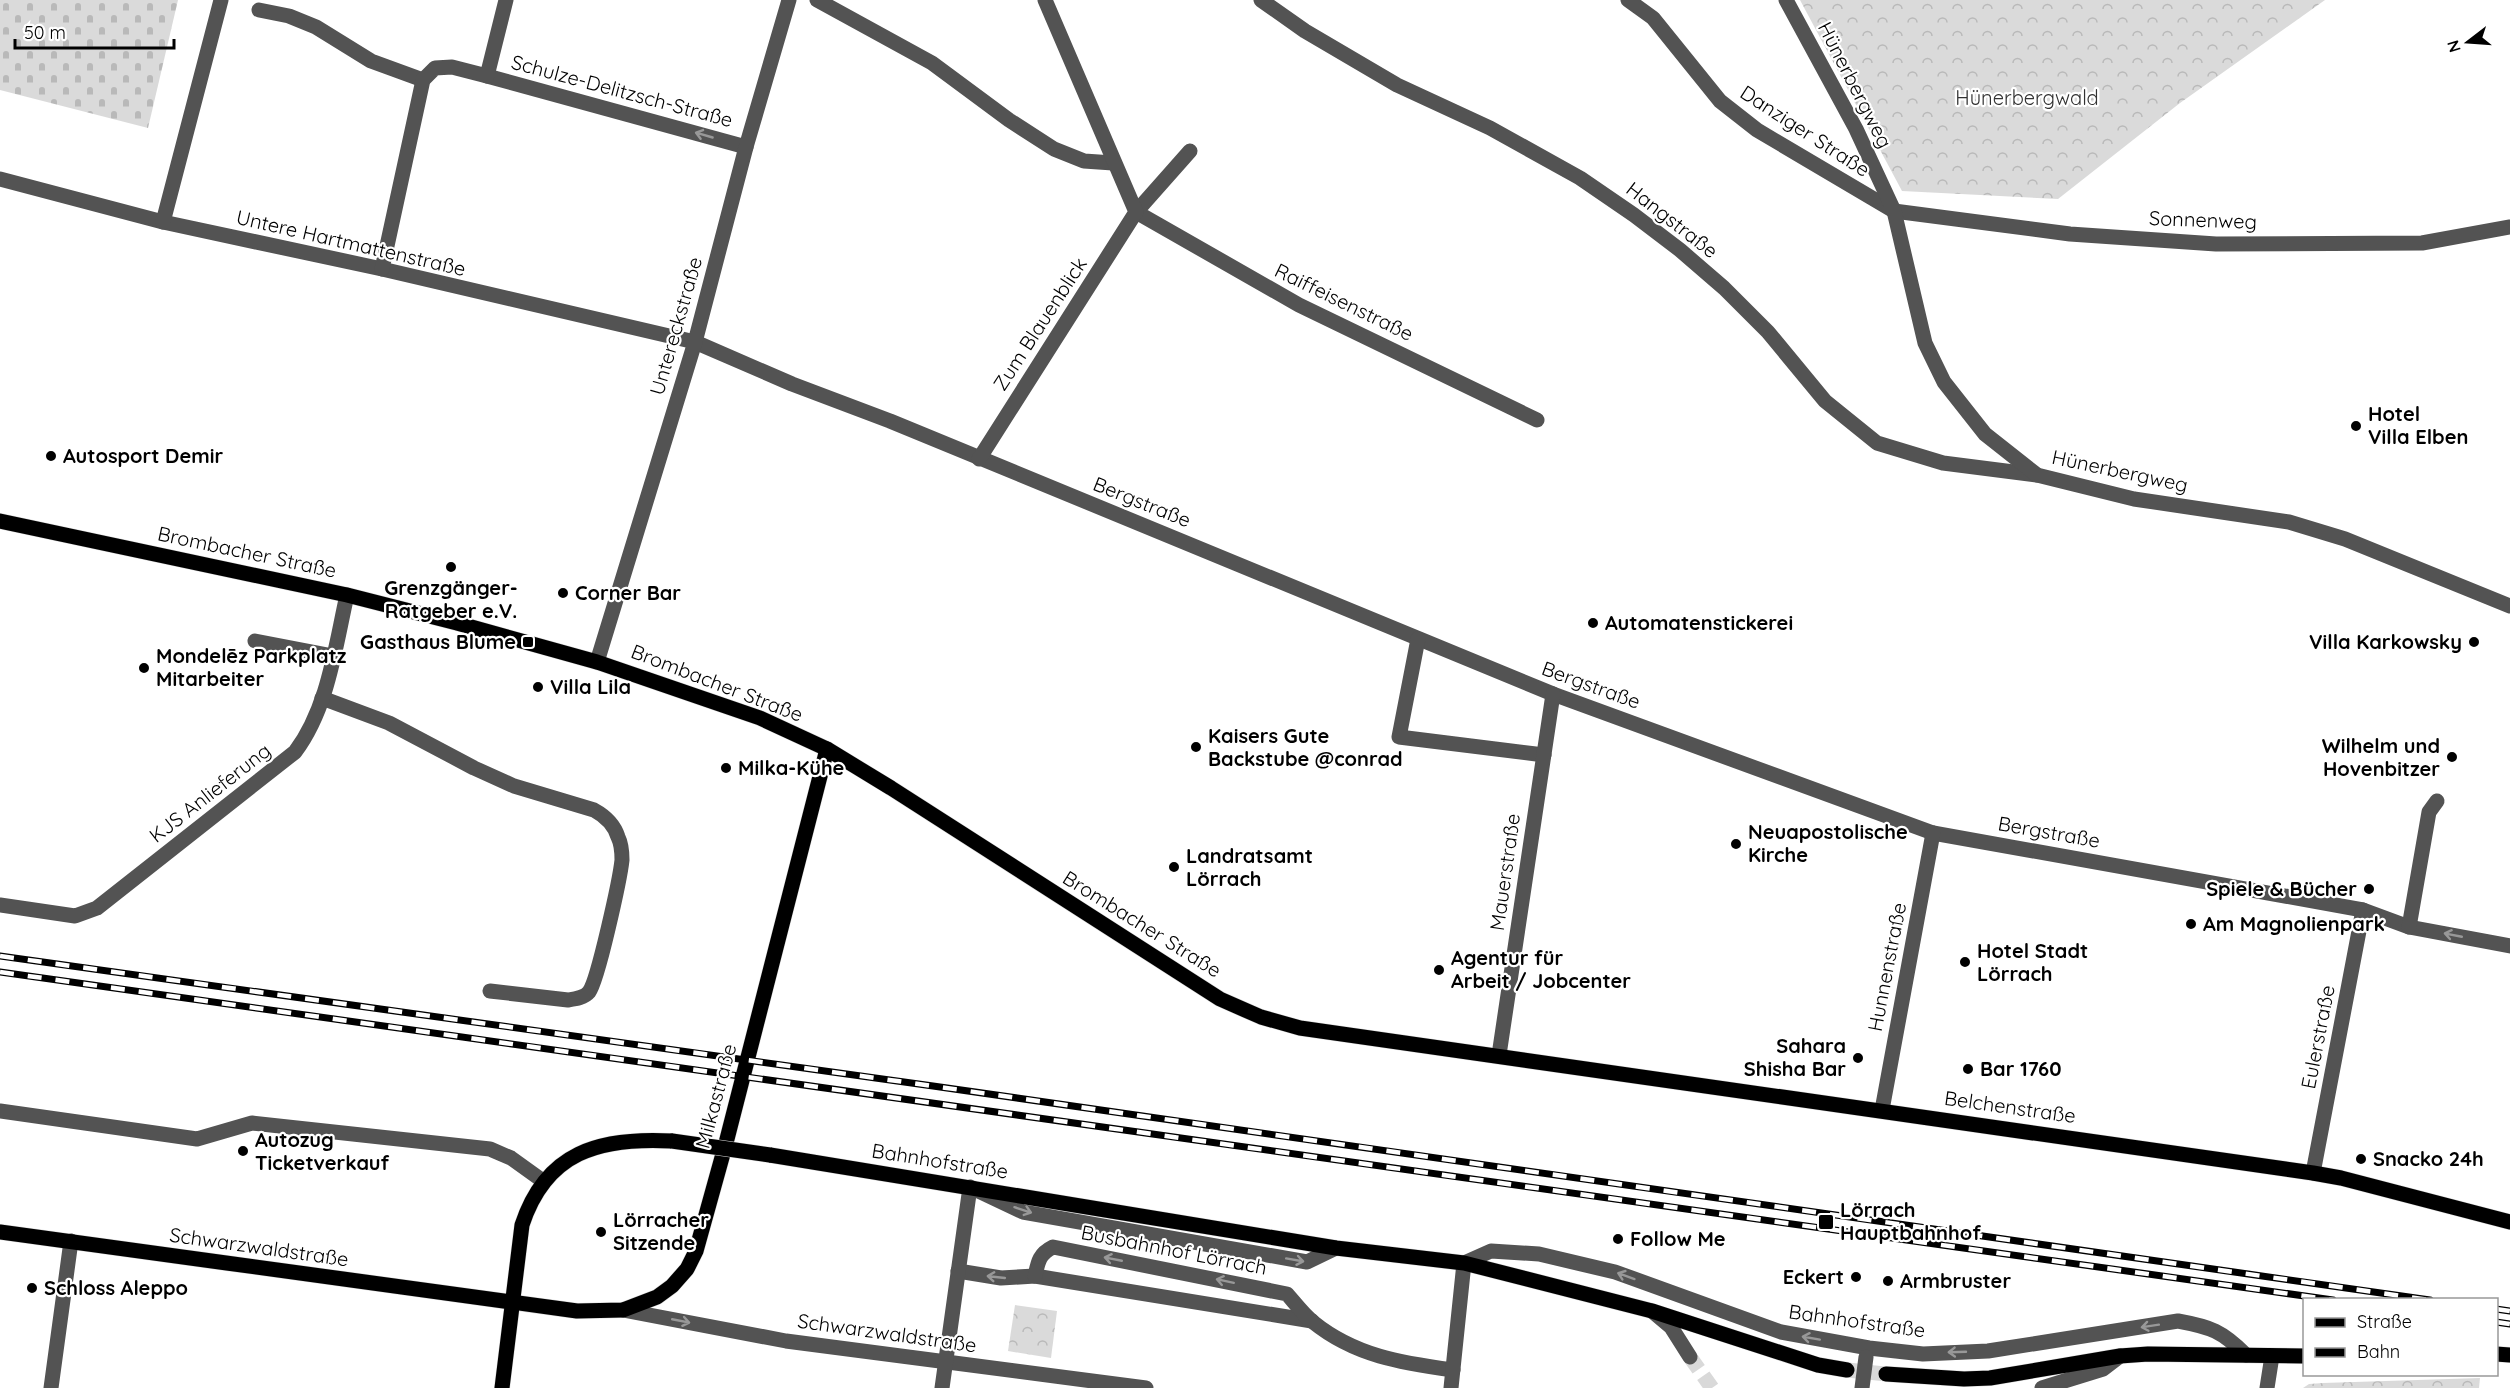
<svg xmlns="http://www.w3.org/2000/svg" width="2510" height="1388" font-family="Quicksand,sans-serif">
<style>
.forest{fill:url(#forest-crowns)}
.cemetery{fill:url(#cemetery-stones)}
.lines{fill:none;stroke-linecap:round;stroke-linejoin:round}
.minor-tunnel{stroke:#d9d9d9;stroke-width:15;stroke-dasharray:15 8;stroke-linecap:butt}
.major-tunnel{stroke:#d9d9d9;stroke-width:15;stroke-dasharray:15 8;stroke-linecap:butt}
.major-casing{stroke:#dbdbdb;stroke-width:16}
.minor{stroke:#535353;stroke-width:15}
.major{stroke:#000;stroke-width:15}
.rail-casing{stroke:#000;stroke-width:7}
.rail{stroke:#fff;stroke-width:4.5;stroke-dasharray:14;stroke-linecap:butt}
.major-bridge-casing{stroke:#dbdbdb;stroke-width:16;stroke-linecap:butt}
.major-bridge{stroke:#000;stroke-width:15}
.oneway{stroke:#989898}
.poi-dot{fill:#000;stroke:#fff;stroke-width:2}
.labels{text-anchor:middle;stroke-width:4.5;stroke-linejoin:round;paint-order:stroke}
.street-label{font-size:20px;fill:#000;stroke:#fff}
.park-label{font-size:20px;fill:#313131;stroke:#fff}
.poi-label{font-size:20px;font-weight:bold;fill:#000;stroke:#fff;text-anchor:start}
</style>
<defs>
<pattern id="forest-crowns" width="20" height="18" patternUnits="userSpaceOnUse" patternTransform="scale(1.5)"><rect width="20" height="18" fill="#dadada"/><path d="M2 6a3 3 0 1 1 6 0M12 15a3 3 0 1 1 6 0" fill="none" stroke="#b9b9b9"/></pattern>
<pattern id="cemetery-stones" width="16" height="16" patternUnits="userSpaceOnUse" patternTransform="scale(1.5)"><rect width="16" height="16" fill="#dadada"/><path d="M2 7V4a2 2 0 0 1 4 0v3zM10 15v-3a2 2 0 0 1 4 0v3z" fill="#b9b9b9"/></pattern>
</defs>
<rect width="100%" height="100%" fill="#fff"/>
<!-- forest -->
<g class="forest">
<polygon points="1800,0 2325,0 2180,103 2058,199 1902,191"/>
<polygon points="1015,1305 1057,1311 1051,1358 1008,1351"/>
<polygon points="2480,1378 2479,1388 2303,1388 2309,1384 2323,1383"/>
</g>
<!-- cemetery -->
<polygon class="cemetery" points="0,0 178,0 148,128 0,90"/>
<g class="lines">
<!-- minor-tunnel -->
<polyline class="minor-tunnel" points="1690,1357 1712,1388"/>
<!-- major-tunnel -->
<polyline class="major-tunnel" points="1847,1370 1886,1374"/>
<!-- major casing -->
<g class="major-casing">
<g id="major">
<polyline points="0,521 347,595 457,623 597,662 760,718 827,749 891,788 1220,999 1261,1017 1300,1028 2313,1173 2341,1178 2510,1222"/>
<polyline points="770,1155 1336,1248 1464,1263 1652,1311 1818,1365 1847,1370"/>
<polyline points="0,1232 577,1311 623,1310 657,1297 672,1286 687,1269 696,1251 726,1143 827,749"/>
<polyline points="2496,1354 2510,1355"/>
<polyline points="1886,1374 1964,1379 1990,1378 2120,1356 2148,1354 2304,1356"/>
<path d="M502,1388l20,-163c24,-73 77,-88 150,-84"/>
</g>
</g>
<!-- minor -->
<g class="minor">
<polyline points="817,0 932,63 1009,120 1054,149 1084,161 1113,163"/>
<polyline points="1261,0 1305,31 1397,85 1490,128 1580,178 1634,215 1680,250 1724,288 1768,332 1825,401 1877,443 1943,463 2037,475"/>
<polyline points="1628,0 1653,18 1720,101 1757,130 1894,211 2070,234 2216,244 2422,243 2510,227"/>
<polyline points="1786,0 1856,129 1894,211 1925,343 1944,382 1985,434 2037,475 2134,499 2289,522 2345,539 2510,606"/>
<polyline points="259,10 289,16 316,27 371,61 423,80"/>
<polyline points="487,76 746,147"/>
<polyline points="1190,151 1136,212 1299,305 1537,420"/>
<polyline points="0,179 163,222 382,269 695,342 792,384 890,421 1553,694 1933,833 2363,910 2409,927 2510,946"/>
<polyline points="163,222 221,0"/>
<polyline points="382,269 423,80 435,68 452,67 487,76 506,0"/>
<polyline points="979,459 1136,212 1045,0"/>
<polyline points="1418,639 1399,737 1544,755"/>
<polyline points="255,641 333,656"/>
<polyline points="597,662 695,342 746,147 789,0"/>
<path d="M322,698l67,25 85,45 40,18 80,24c11,6 20,14 24,27 3,6 4,16 4,23 -2,19 -24,120 -33,132 -5,6 -14,7 -21,8l-78,-9"/>
<path d="M0,905l75,11 22,-8 198,-156c33,-44 40,-104 52,-157"/>
<polyline points="2409,927 2429,812 2437,801"/>
<polyline points="1499,1055 1553,694"/>
<polyline points="1882,1110 1933,833"/>
<polyline points="0,1111 197,1139 252,1123 490,1149 511,1158 543,1181"/>
<polyline points="2313,1173 2363,910"/>
<polyline points="958,1271 1001,1278 1035,1276 1312,1321"/>
<path d="M1035,1276c3,-14 4,-22 18,-29l234,47c8,9 16,20 26,28 42,34 89,41 140,48"/>
<polyline points="623,1310 786,1341 1146,1388"/>
<polyline points="1652,1311 1671,1327 1690,1357"/>
<polyline points="51,1388 71,1241"/>
<polyline points="942,1388 970,1187 1023,1212 1307,1262 1336,1248"/>
<path d="M1451,1388l13,-125 27,-12 48,3 76,18 166,60 88,16 54,6 65,-3 190,-30c33,6 44,10 68,34"/>
<polyline points="1862,1388 1866,1357"/>
<polyline points="2042,1388 2103,1369 2120,1356"/>
<polyline points="2267,1388 2272,1356"/>
</g>
<!-- major -->
<use href="#major" class="major"/>
<!-- rail casing -->
<g class="rail-casing">
<g id="rail">
<polyline points="0,956 933,1086 2430,1300"/>
<polyline points="0,972 2333,1300"/>
<polyline points="2496,1309 2510,1311"/>
<polyline points="2496,1322 2510,1324"/>
</g>
</g>
<!-- rail -->
<use href="#rail" class="rail"/>
<!-- major-bridge casing -->
<g class="major-bridge-casing">
<polyline id="major-bridge" points="672,1141 770,1155"/>
</g>
<!-- major-bridge -->
<use href="#major-bridge" class="major-bridge"/>
</g>
<!-- one-way arrows -->
<defs><path id="oneway-shaft" d="M-6 0H5M1.5-3L5.5 0L1.5 3" fill="none" stroke-width="1.6" stroke-linecap="round" stroke-linejoin="round" transform="scale(1.5)"/></defs>
<g class="oneway">
<use href="#oneway-shaft" transform="translate(704 135) rotate(-164)"/>
<use href="#oneway-shaft" transform="translate(2453 935) rotate(-169)"/>
<use href="#oneway-shaft" transform="translate(1023 1210) rotate(18)"/>
<use href="#oneway-shaft" transform="translate(1113 1259) rotate(-169)"/>
<use href="#oneway-shaft" transform="translate(1295 1260) rotate(10)"/>
<use href="#oneway-shaft" transform="translate(1626 1276) rotate(-160)"/>
<use href="#oneway-shaft" transform="translate(996 1277) rotate(-174)"/>
<use href="#oneway-shaft" transform="translate(1225 1281) rotate(-168)"/>
<use href="#oneway-shaft" transform="translate(681 1321) rotate(11)"/>
<use href="#oneway-shaft" transform="translate(2150 1326) rotate(171)"/>
<use href="#oneway-shaft" transform="translate(1811 1338) rotate(-170)"/>
<use href="#oneway-shaft" transform="translate(1957 1352) rotate(178)"/>
</g>
<!-- markers -->
<g class="poi-dot">
<circle cx="2356" cy="426" r="6"/>
<circle cx="51" cy="456" r="6"/>
<circle cx="451" cy="567" r="6"/>
<circle cx="563" cy="593" r="6"/>
<circle cx="1593" cy="623" r="6"/>
<rect x="522" y="636" width="12" height="12" rx="3"/>
<circle cx="2474" cy="642" r="6"/>
<circle cx="144" cy="668" r="6"/>
<circle cx="538" cy="687" r="6"/>
<circle cx="1196" cy="747" r="6"/>
<circle cx="2452" cy="757" r="6"/>
<circle cx="726" cy="768" r="6"/>
<circle cx="1736" cy="844" r="6"/>
<circle cx="1174" cy="867" r="6"/>
<circle cx="2369" cy="889" r="6"/>
<circle cx="2191" cy="924" r="6"/>
<circle cx="1965" cy="962" r="6"/>
<circle cx="1439" cy="970" r="6"/>
<circle cx="1858" cy="1058" r="6"/>
<circle cx="1968" cy="1069" r="6"/>
<circle cx="243" cy="1151" r="6"/>
<circle cx="2361" cy="1159" r="6"/>
<rect x="1818" y="1214" width="16" height="16" rx="3"/>
<circle cx="601" cy="1232" r="6"/>
<circle cx="1618" cy="1239" r="6"/>
<circle cx="1856" cy="1277" r="6"/>
<circle cx="1888" cy="1281" r="6"/>
<circle cx="32" cy="1288" r="6"/>
</g>
<g class="labels">
<!-- street labels -->
<g class="street-label">
<text transform="translate(1855 85) rotate(63)" y="7">Hünerbergweg</text>
<text transform="translate(622 91) rotate(15)" y="7">Schulze-Delitzsch-Straße</text>
<text transform="translate(1805 131) rotate(33)" y="7">Danziger Straße</text>
<text transform="translate(1672 220) rotate(38)" y="7">Hangstraße</text>
<text transform="translate(2203 220) rotate(2)" y="7">Sonnenweg</text>
<text transform="translate(351 243) rotate(13)" y="7">Untere Hartmattenstraße</text>
<text transform="translate(1344 302) rotate(26)" y="7">Raiffeisenstraße</text>
<text transform="translate(1040 324) rotate(-57)" y="7">Zum Blauenblick</text>
<text transform="translate(676 326) rotate(-74)" y="7">Untereckstraße</text>
<text transform="translate(2120 471) rotate(12)" y="7">Hünerbergweg</text>
<text transform="translate(1142 502) rotate(22)" y="7">Bergstraße</text>
<text transform="translate(247 552) rotate(12)" y="7">Brombacher Straße</text>
<text transform="translate(717 683) rotate(21)" y="7">Brombacher Straße</text>
<text transform="translate(1591 685) rotate(20)" y="7">Bergstraße</text>
<text transform="translate(210 793) rotate(-38)" y="7">KJS Anlieferung</text>
<text transform="translate(2049 832) rotate(10)" y="7">Bergstraße</text>
<text transform="translate(1505 872) rotate(-82)" y="7">Mauerstraße</text>
<text transform="translate(1142 924) rotate(32)" y="7">Brombacher Straße</text>
<text transform="translate(1887 967) rotate(-79)" y="7">Hunnenstraße</text>
<text transform="translate(2318 1037) rotate(-79)" y="7">Eulerstraße</text>
<text transform="translate(716 1096) rotate(-75)" y="7">Milkastraße</text>
<text transform="translate(2010 1107) rotate(8)" y="7">Belchenstraße</text>
<text transform="translate(940 1161) rotate(9)" y="7">Bahnhofstraße</text>
<text transform="translate(259 1247) rotate(8)" y="7">Schwarzwaldstraße</text>
<text transform="translate(1174 1250) rotate(11)" y="7">Busbahnhof Lörrach</text>
<text transform="translate(1857 1321) rotate(8)" y="7">Bahnhofstraße</text>
<text transform="translate(887 1333) rotate(8)" y="7">Schwarzwaldstraße</text>
</g>
<!-- park labels -->
<g class="park-label">
<text x="2027" y="105">Hünerbergwald</text>
</g>
<!-- poi labels -->
<g class="poi-label">
<text x="2368" y="421">Hotel<tspan x="2368" dy="23">Villa Elben</tspan></text>
<text x="63" y="463">Autosport Demir</text>
<text x="451" y="595" text-anchor="middle">Grenzgänger-<tspan x="451" dy="23">Ratgeber e.V.</tspan></text>
<text x="575" y="600">Corner Bar</text>
<text x="1605" y="630">Automatenstickerei</text>
<text x="516" y="649" text-anchor="end">Gasthaus Blume</text>
<text x="2462" y="649" text-anchor="end">Villa Karkowsky</text>
<text x="156" y="663">Mondelēz Parkplatz<tspan x="156" dy="23">Mitarbeiter</tspan></text>
<text x="550" y="694">Villa Lila</text>
<text x="1208" y="743">Kaisers Gute<tspan x="1208" dy="23">Backstube @conrad</tspan></text>
<text x="2440" y="753" text-anchor="end">Wilhelm und<tspan x="2440" dy="23">Hovenbitzer</tspan></text>
<text x="738" y="775">Milka-Kühe</text>
<text x="1748" y="839">Neuapostolische<tspan x="1748" dy="23">Kirche</tspan></text>
<text x="1186" y="863">Landratsamt<tspan x="1186" dy="23">Lörrach</tspan></text>
<text x="2357" y="896" text-anchor="end">Spiele &amp; Bücher</text>
<text x="2203" y="931">Am Magnolienpark</text>
<text x="1977" y="958">Hotel Stadt<tspan x="1977" dy="23">Lörrach</tspan></text>
<text x="1451" y="965">Agentur für<tspan x="1451" dy="23">Arbeit / Jobcenter</tspan></text>
<text x="1846" y="1053" text-anchor="end">Sahara<tspan x="1846" dy="23">Shisha Bar</tspan></text>
<text x="1980" y="1076">Bar 1760</text>
<text x="255" y="1147">Autozug<tspan x="255" dy="23">Ticketverkauf</tspan></text>
<text x="2373" y="1166">Snacko 24h</text>
<text x="1840" y="1217">Lörrach<tspan x="1840" dy="23">Hauptbahnhof</tspan></text>
<text x="613" y="1227">Lörracher<tspan x="613" dy="23">Sitzende</tspan></text>
<text x="1630" y="1246">Follow Me</text>
<text x="1844" y="1284" text-anchor="end">Eckert</text>
<text x="1900" y="1288">Armbruster</text>
<text x="44" y="1295">Schloss Aleppo</text>
</g>
</g>
<!-- legend -->
<rect x="2303" y="1298" width="195" height="78" fill="#ffffff" stroke="#999999" stroke-width="1.5"/>
<rect x="2315" y="1318" width="30" height="9" fill="#000000" stroke="#999999" stroke-width="1.5"/>
<text x="2357" y="1328" font-size="18" fill="#000000">Straße</text>
<rect x="2315" y="1348" width="30" height="9" fill="#000000" stroke="#999999" stroke-width="1.5"/>
<text x="2357" y="1358" font-size="18" fill="#000000">Bahn</text>
<!-- north arrow -->
<g transform="translate(2468 42) rotate(253)" stroke="#ffffff" stroke-width="4.5" paint-order="stroke">
<path d="M0-4.5L10 22L0 15L-10 22Z" fill="#000000"/>
<text y="-9" font-size="16" font-weight="bold" text-anchor="middle" fill="#000000">N</text>
</g>
<!-- scale -->
<path d="M15 39v9h159v-9" fill="none" stroke="#000000" stroke-width="3"/>
<text x="24" y="39" font-size="18" fill="#000000" stroke="#ffffff" stroke-width="4.5" paint-order="stroke">50 m</text>
</svg>
